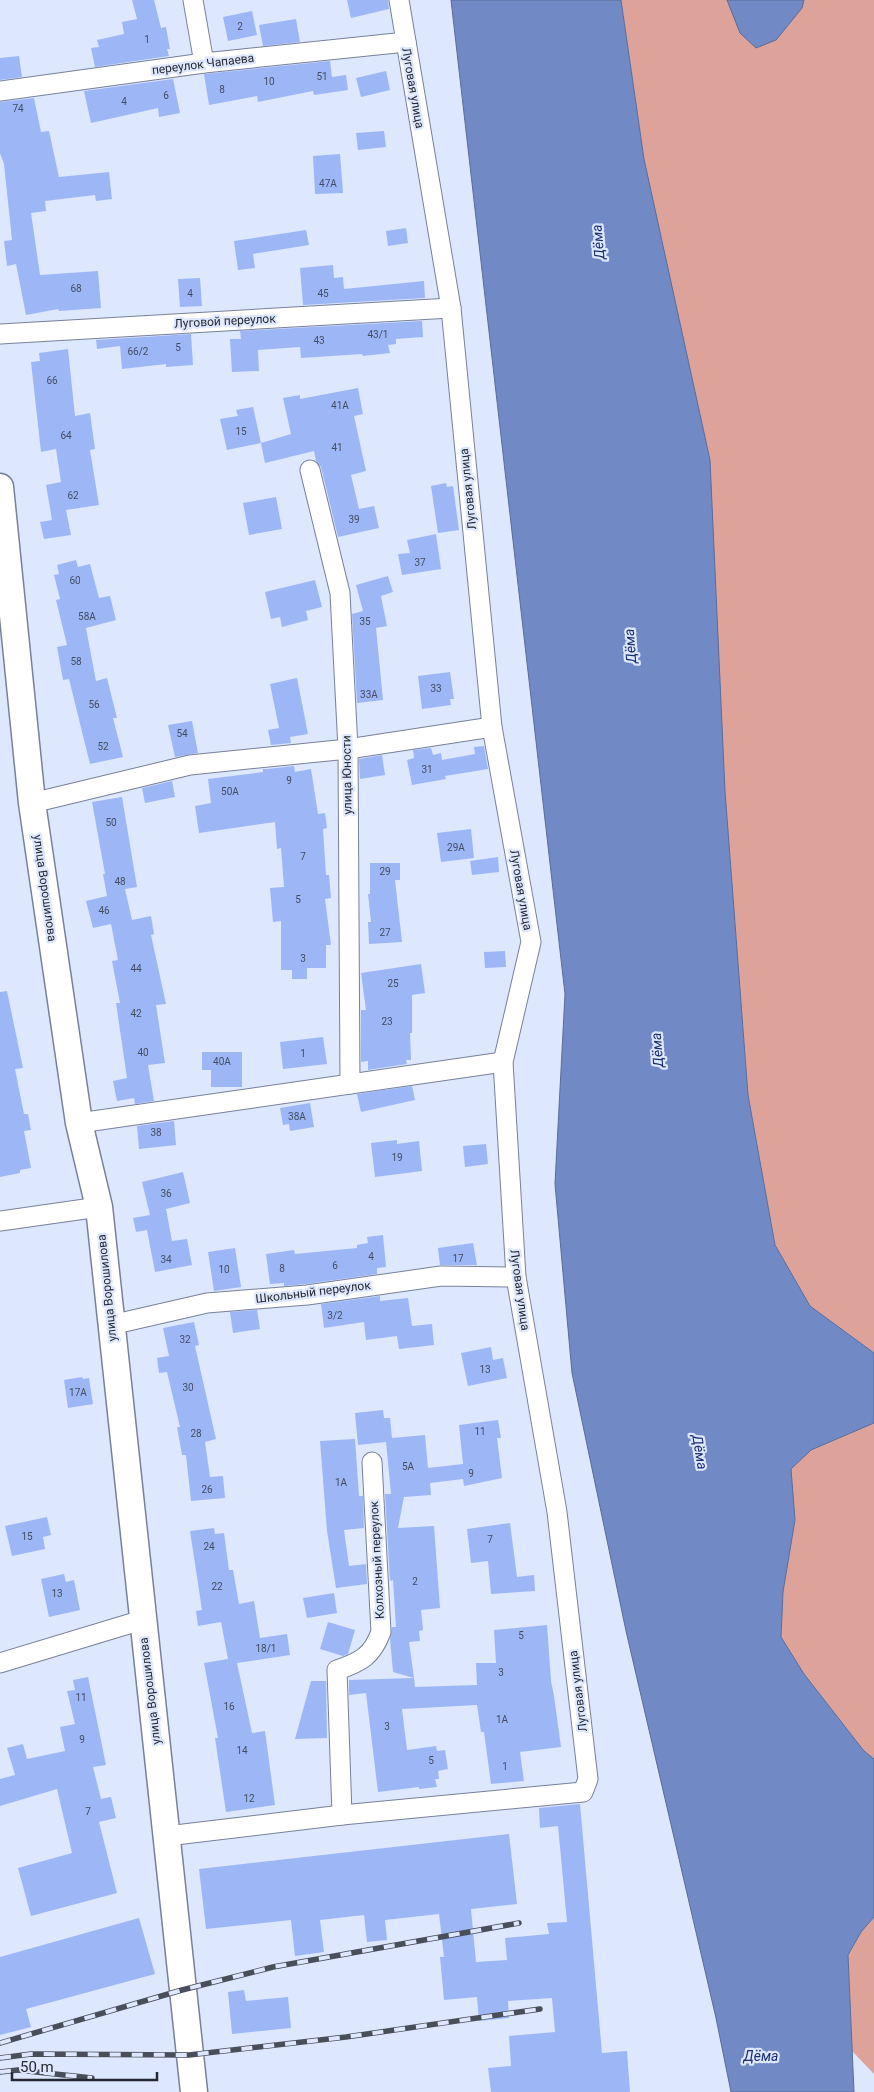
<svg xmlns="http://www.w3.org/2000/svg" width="874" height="2092" font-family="Roboto,sans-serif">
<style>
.green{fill:#dda39a}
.water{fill:#7189c5;stroke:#5a6c99}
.building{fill:#9db7f6}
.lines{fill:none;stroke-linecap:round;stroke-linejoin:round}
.street-casing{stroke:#77819a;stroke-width:21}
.secondary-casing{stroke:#77819a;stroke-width:29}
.street{stroke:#fff;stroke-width:19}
.secondary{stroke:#fff;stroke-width:26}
.rail-casing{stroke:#494e5b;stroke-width:5.5}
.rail{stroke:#dde7fd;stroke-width:4;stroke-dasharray:11;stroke-linecap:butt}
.labels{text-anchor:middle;stroke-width:4.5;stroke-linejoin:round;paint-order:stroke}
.number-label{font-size:10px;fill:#424c63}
.street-label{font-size:12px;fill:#242832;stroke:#dde7fd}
.water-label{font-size:14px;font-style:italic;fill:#172c73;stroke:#dde7fd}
</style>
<rect width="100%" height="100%" fill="#dde7fd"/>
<!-- green -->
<g class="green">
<polygon points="621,0 874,0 874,1353 810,1306 775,1245 748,1095 725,791 644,159"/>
<polygon points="874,1423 874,1759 864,1751 804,1674 781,1637 783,1592 795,1520 790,1469 810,1450"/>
<polygon points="874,1917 874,2074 852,2051 848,1955 861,1932"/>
</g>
<!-- water -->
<g class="water">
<polygon points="451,0 621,0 644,159 710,460 725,791 748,1095 775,1245 810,1306 874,1353 874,1423 811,1450 791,1469 795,1520 783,1592 781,1637 804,1674 864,1751 874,1759 874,1917 861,1932 848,1955 854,2092 731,2092 716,2018 626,1631 572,1373 555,1184 565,994"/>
<polygon points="727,0 804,0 802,8 776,40 756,48 740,33"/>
</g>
<!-- building -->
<g class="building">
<polygon points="132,0 154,0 161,28 166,27 170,49 167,49 169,56 95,67 91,48 99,47 97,40 124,34 122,22 137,19"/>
<polygon points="347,0 388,0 389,9 351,18"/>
<polygon points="252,11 257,35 228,41 223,17"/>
<polygon points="296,19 300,42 263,46 259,25"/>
<polygon points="19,56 22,77 0,80 0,58"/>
<polygon points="330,61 332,77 346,75 348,90 314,95 313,91 258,102 257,96 209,105 204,74"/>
<polygon points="386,71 390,90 361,97 356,78"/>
<polygon points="173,79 180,113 159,117 158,108 91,123 84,91"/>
<polygon points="34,98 41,132 49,131 59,177 109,172 112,199 96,201 95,195 45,201 46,211 31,213 40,275 98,271 101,308 59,311 58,309 26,315 16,264 7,266 4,241 12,240 4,164 0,153 0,102"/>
<polygon points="384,131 386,147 358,150 356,133"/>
<polygon points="340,154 343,193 315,194 313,156"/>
<polygon points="406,228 408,243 388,246 386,231"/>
<polygon points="306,230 309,245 253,254 255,268 238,270 234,241"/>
<polygon points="333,265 334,278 343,277 344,289 424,281 425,298 303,305 300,268"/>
<polygon points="200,278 202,306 180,307 178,279"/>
<polygon points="422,321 423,337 396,339 396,344 388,345 390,353 363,356 362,354 301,358 300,347 258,350 259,371 232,372 230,339 241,339 240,331"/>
<polygon points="191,334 193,365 166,367 166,364 122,369 120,346 97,349 96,340"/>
<polygon points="68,349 75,416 90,413 95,449 90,450 99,505 66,510 71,535 44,539 40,522 52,520 46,485 61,482 56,449 41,452 31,362 40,361 39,353"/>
<polygon points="358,388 363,414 354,416 366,471 351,475 359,509 374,506 379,528 338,537 321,467 316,461 314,451 265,463 261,443 291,434 283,398 300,395 300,399"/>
<polygon points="253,407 261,443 227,450 220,419 238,416 236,410"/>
<polygon points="446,483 447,487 453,486 459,530 438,533 431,486"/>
<polygon points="276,497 282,529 249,535 243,503"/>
<polygon points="436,534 441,569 402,575 398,554 410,553 407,540"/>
<polygon points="76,560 78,567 90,564 99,598 110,596 116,620 86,628 96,681 107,678 117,718 113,718 123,757 90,764 69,679 63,680 57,647 67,645 56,600 60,599 54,575 59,574 57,565"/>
<polygon points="388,576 393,592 381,596 387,626 376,628 383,700 357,703 352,614 363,611 356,585"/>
<polygon points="315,580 322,607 306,611 308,620 282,627 280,617 271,619 265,592"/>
<polygon points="450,672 454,699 450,699 451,705 422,709 418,676"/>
<polygon points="297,678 308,734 290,737 291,743 271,745 268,730 279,728 270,684"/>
<polygon points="192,721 198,753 175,757 168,725"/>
<polygon points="484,746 488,769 445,776 446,779 412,785 407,760 414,758 413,750 431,748 433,755 441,753 442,760 475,754 474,747"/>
<polygon points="382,755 385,775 360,779 359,759"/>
<polygon points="294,766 295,772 311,769 318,814 325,813 327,828 323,829 326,875 329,875 331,898 325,899 331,945 326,945 326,968 307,968 307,979 292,979 292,970 281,970 281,921 273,922 270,888 284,887 281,848 277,849 275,822 199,833 195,806 211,803 208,779 263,772 263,769 267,769"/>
<polygon points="172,781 175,797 145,803 142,788"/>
<polygon points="122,797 137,887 125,889 132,920 151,916 154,934 151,935 166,1004 156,1005 165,1063 148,1065 154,1101 135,1104 134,1098 117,1101 113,1081 127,1078 116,1003 120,1003 112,961 118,960 111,924 93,928 86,901 107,896 103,874 105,874 92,802"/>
<polygon points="471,829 474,858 441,862 437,833"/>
<polygon points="498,857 499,872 472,875 470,861"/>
<polygon points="370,863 400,863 400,880 395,880 402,942 369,944 368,922 371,922 368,894 370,894"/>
<polygon points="505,951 506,967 485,968 484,952"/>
<polygon points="421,964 425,993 412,995 412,1033 410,1033 411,1060 406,1060 407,1064 368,1070 368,1061 361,1062 361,1010 366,1010 361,973"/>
<polygon points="7,991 23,1068 15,1069 24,1114 28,1114 31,1130 24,1131 31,1168 20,1170 20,1173 0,1177 0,992"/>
<polygon points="323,1037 327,1064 283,1069 280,1042"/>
<polygon points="202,1052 242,1052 242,1087 211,1087 211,1070 202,1070"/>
<polygon points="412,1086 415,1100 361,1112 357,1094"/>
<polygon points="310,1103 314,1127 290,1131 289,1124 283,1125 280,1108"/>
<polygon points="174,1121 176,1145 139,1149 137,1126"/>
<polygon points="397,1140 397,1144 419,1141 422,1171 375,1177 371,1143"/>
<polygon points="486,1144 488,1164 465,1167 463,1146"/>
<polygon points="183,1172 190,1203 166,1209 172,1241 187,1239 192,1265 155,1272 147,1230 136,1232 133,1218 150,1215 142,1182"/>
<polygon points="383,1235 386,1267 377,1268 377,1274 306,1284 284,1286 284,1283 270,1284 266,1254 294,1250 295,1254 357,1248 357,1245 368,1243 367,1237"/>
<polygon points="473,1243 477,1265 440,1265 438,1248"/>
<polygon points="235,1248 241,1287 214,1291 208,1252"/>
<polygon points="380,1296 380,1301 408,1298 412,1326 432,1324 434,1345 399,1349 397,1336 366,1340 364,1322 324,1328 321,1304"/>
<polygon points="257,1310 260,1329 233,1333 230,1312"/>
<polygon points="194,1322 199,1345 195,1346 216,1439 205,1442 210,1477 223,1476 225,1498 191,1501 186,1455 182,1455 177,1427 180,1427 167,1372 159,1373 157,1358 169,1356 163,1328"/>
<polygon points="491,1347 493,1360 503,1358 507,1378 468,1386 461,1353"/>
<polygon points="82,1377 83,1379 89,1378 93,1404 68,1408 64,1380"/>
<polygon points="383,1410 384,1418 390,1418 392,1438 425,1435 428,1468 463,1464 459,1425 498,1420 501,1438 497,1438 502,1478 464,1486 463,1479 430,1483 431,1495 404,1497 398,1528 434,1526 440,1608 421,1610 423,1630 419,1631 420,1641 409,1642 414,1678 393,1672 390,1639 392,1627 396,1627 393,1580 390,1581 385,1494 391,1494 386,1442 358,1445 355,1413"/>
<polygon points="355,1439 359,1496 363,1496 364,1528 344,1530 349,1566 366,1564 367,1584 336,1588 327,1531 320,1441"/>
<polygon points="47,1517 51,1535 43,1537 45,1549 12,1556 5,1526"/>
<polygon points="510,1523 517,1577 534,1575 535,1591 491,1594 488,1561 471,1563 467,1529"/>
<polygon points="214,1528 215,1534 224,1533 229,1570 233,1570 239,1604 254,1601 260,1638 287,1634 290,1655 237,1663 252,1733 265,1731 275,1805 226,1812 215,1738 218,1738 204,1663 228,1659 221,1622 198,1626 196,1611 202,1610 190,1531"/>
<polygon points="64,1574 66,1582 74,1580 80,1610 49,1617 41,1579"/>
<polygon points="334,1593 337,1613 307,1618 303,1598"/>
<polygon points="328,1622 355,1630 348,1654 343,1656 320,1649"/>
<polygon points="547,1625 551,1681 554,1696 561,1747 520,1752 524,1781 491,1784 484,1732 481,1732 477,1705 402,1709 407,1750 436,1746 437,1751 445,1750 448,1769 438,1771 439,1779 435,1779 437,1787 419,1789 419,1787 378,1792 366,1693 349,1695 349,1680 414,1678 415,1687 477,1685 476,1663 496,1663 494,1630"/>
<polygon points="88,1677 106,1765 93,1767 101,1799 111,1797 116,1818 99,1822 117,1893 31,1916 18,1868 72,1853 57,1789 0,1806 0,1779 15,1775 7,1748 23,1744 27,1759 65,1751 60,1727 75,1724 67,1691 75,1690 73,1680"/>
<polygon points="311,1681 326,1681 327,1738 295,1739"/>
<polygon points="580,1804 602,2053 627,2051 630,2092 491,2092 488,2068 511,2066 509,2036 555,2032 552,1998 508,2001 509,2018 479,2021 477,1997 444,2000 440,1957 444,1957 439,1914 385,1920 387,1940 367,1942 364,1915 320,1920 324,1952 295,1956 291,1920 206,1929 199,1869 509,1834 517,1904 471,1909 476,1962 507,1960 505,1938 549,1934 547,1923 567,1922 558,1826 540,1828 539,1808"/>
<polygon points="139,1918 155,1974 26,2009 31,2027 0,2035 0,1957"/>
<polygon points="244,1990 246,2001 288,1997 291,2028 232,2034 228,1992"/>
</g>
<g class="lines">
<!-- street casing -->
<g class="street-casing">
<g id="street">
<polyline points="193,0 204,63"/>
<polyline points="0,91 204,63 406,42"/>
<polyline points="0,334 451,308"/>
<polyline points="310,470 340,593 348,749 350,1084"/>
<polyline points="32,803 190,765 348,749 492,727"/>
<polyline points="79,1123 503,1062"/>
<polyline points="0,1221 99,1207"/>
<polyline points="111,1325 207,1303 307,1295 441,1276 516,1277"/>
<polyline points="0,1663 142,1620"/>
<path d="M342,1815l-5,-145c24,-8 35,-14 44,-38l-9,-170"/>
<polyline points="167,1836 342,1815 583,1792 588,1779 557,1512 516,1277 503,1062 531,942 492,727 451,308 399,0"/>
</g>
</g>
<!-- secondary casing -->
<g class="secondary-casing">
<polyline id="secondary" points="0,487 32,803 79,1123 99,1207 194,2092"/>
</g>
<!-- street -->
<use href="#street" class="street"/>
<!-- secondary -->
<use href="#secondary" class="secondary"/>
<!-- rail casing -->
<g class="rail-casing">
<g id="rail">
<polyline points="0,2043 182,1990 273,1967 519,1923"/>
<polyline points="0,2058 31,2054 189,2055 346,2037 540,2009"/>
<polyline points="0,2072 18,2070 92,2078"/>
</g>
</g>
<!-- rail -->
<use href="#rail" class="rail"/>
</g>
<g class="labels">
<!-- number labels -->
<g class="number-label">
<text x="240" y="30">2</text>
<text x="147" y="43">1</text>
<text x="322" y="80">51</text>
<text x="269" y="85">10</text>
<text x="222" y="93">8</text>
<text x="166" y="99">6</text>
<text x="124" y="105">4</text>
<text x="18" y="112">74</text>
<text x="328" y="187">47А</text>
<text x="76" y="292">68</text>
<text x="190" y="297">4</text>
<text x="323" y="297">45</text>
<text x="378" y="338">43/1</text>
<text x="319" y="344">43</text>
<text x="178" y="351">5</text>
<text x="138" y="355">66/2</text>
<text x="52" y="384">66</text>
<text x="340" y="409">41А</text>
<text x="241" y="435">15</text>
<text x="66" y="439">64</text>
<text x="337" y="451">41</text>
<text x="73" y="499">62</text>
<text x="354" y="523">39</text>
<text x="420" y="566">37</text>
<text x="75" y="584">60</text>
<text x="87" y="620">58А</text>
<text x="365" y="625">35</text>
<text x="76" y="665">58</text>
<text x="436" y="692">33</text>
<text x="369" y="698">33А</text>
<text x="94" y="708">56</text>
<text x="182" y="737">54</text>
<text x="103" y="750">52</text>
<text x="427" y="773">31</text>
<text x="289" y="784">9</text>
<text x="230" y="795">50А</text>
<text x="111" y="826">50</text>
<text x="456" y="851">29А</text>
<text x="303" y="860">7</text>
<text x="385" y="875">29</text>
<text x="120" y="885">48</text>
<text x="298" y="903">5</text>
<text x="104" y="914">46</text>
<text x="385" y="936">27</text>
<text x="303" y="962">3</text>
<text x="136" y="972">44</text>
<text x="393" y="987">25</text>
<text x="136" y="1017">42</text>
<text x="387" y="1025">23</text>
<text x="143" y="1056">40</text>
<text x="303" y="1057">1</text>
<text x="222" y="1065">40А</text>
<text x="297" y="1120">38А</text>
<text x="156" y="1136">38</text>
<text x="397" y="1161">19</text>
<text x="166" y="1197">36</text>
<text x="371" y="1260">4</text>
<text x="458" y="1262">17</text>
<text x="166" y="1263">34</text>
<text x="335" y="1269">6</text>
<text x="282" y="1272">8</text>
<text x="224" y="1273">10</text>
<text x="335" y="1319">3/2</text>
<text x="185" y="1343">32</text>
<text x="485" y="1373">13</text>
<text x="188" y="1391">30</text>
<text x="78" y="1396">17А</text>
<text x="480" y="1435">11</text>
<text x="196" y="1437">28</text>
<text x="408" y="1470">5А</text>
<text x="471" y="1477">9</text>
<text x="341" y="1486">1А</text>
<text x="207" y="1493">26</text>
<text x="27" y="1540">15</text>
<text x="490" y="1543">7</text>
<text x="209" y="1550">24</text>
<text x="415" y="1585">2</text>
<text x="217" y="1590">22</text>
<text x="57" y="1597">13</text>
<text x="521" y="1639">5</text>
<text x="266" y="1652">18/1</text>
<text x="501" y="1676">3</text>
<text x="81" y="1701">11</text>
<text x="229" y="1710">16</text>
<text x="502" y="1723">1А</text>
<text x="387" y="1730">3</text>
<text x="82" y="1743">9</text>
<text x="242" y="1754">14</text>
<text x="431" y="1764">5</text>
<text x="505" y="1770">1</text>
<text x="249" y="1802">12</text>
<text x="88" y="1815">7</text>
</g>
<!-- street labels -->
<g class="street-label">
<text transform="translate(203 64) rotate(-7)" y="4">переулок Чапаева</text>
<text transform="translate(413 88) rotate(80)" y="4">Луговая улица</text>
<text transform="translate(225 321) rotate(-3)" y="4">Луговой переулок</text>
<text transform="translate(468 489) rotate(-96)" y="4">Луговая улица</text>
<text transform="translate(347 775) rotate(-91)" y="4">улица Юности</text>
<text transform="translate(45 888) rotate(82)" y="4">улица Ворошилова</text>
<text transform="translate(521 890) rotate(80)" y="4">Луговая улица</text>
<text transform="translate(107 1288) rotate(-96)" y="4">улица Ворошилова</text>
<text transform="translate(520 1290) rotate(82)" y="4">Луговая улица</text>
<text transform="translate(313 1292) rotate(-7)" y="4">Школьный переулок</text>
<text transform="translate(377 1560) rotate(-93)" y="4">Колхозный переулок</text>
<text transform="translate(150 1691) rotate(-97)" y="4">улица Ворошилова</text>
<text transform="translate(578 1691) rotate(-97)" y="4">Луговая улица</text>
</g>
<!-- water labels -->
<g class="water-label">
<text transform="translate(598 242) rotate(-95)" y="5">Дёма</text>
<text transform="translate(630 646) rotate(-94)" y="5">Дёма</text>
<text transform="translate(657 1050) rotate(-94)" y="5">Дёма</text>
<text transform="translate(700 1452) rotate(81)" y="5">Дёма</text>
<text x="761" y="2061">Дёма</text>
</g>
</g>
<!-- scale -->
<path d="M12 2072v8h145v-8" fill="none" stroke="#242832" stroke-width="2.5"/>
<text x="20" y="2072" font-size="15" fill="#242832" stroke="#dde7fd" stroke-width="4" paint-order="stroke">50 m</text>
</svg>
